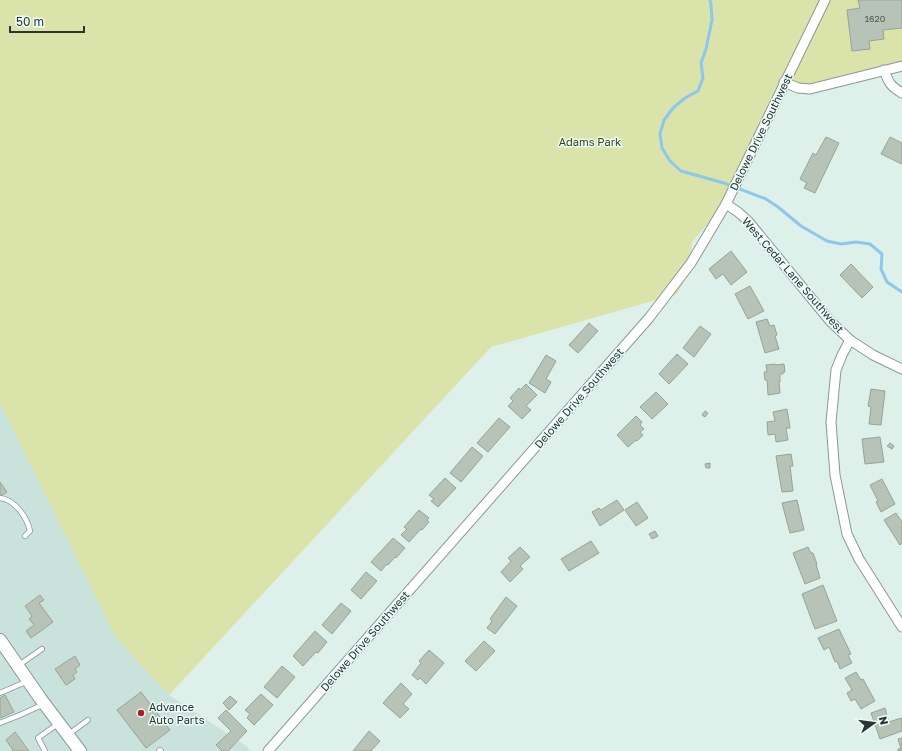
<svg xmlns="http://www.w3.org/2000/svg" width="902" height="751" font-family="'Golos Text',sans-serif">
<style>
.built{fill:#c9e3dc}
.green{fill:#dae3aa}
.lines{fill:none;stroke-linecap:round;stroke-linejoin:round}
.stream{stroke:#8ec7ec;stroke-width:3}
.building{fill:#b7c3b7;stroke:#98a398}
.lane-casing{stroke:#889994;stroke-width:6}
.street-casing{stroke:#889994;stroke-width:11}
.secondary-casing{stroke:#889994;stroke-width:14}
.lane{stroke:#fff;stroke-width:4.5}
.street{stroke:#fff;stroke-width:9}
.secondary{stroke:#fff;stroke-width:12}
.poi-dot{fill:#ae1b2a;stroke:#ebfdf8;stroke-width:1.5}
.labels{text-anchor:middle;stroke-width:3;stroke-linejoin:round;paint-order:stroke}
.number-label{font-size:9px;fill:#4f5752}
.street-label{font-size:11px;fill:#2c3331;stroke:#ebfdf8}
.park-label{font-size:11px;fill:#3b4013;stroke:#ebfdf8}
.poi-label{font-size:11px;fill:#2c3331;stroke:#ebfdf8;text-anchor:start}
</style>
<rect width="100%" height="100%" fill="#ddf0ea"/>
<!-- built -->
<polygon class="built" points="0,403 116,638 169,695 246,746 251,751 0,751"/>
<!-- green -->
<polygon class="green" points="0,0 902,0 902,67 817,87 785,85 734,193 692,242 690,271 677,294 491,347 169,695 116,638 0,403"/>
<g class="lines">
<!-- stream -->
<polyline class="stream" points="710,0 711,5 712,20 706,49 701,63 703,78 698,91 685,98 673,108 664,120 660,134 662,148 670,161 681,171 724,183 766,199 778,207 801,226 827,241 841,244 856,242 870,244 882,254 881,269 887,282 902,292"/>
</g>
<!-- building -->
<g class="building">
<polygon points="858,0 902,0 902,28 883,30 884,39 869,41 870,49 852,51 847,10 860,8"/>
<polygon points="826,137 839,143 815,193 804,188 807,183 800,179 813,153 816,155"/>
<polygon points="890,137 902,143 902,164 881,154"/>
<polygon points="731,251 747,272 731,285 723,274 716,279 709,269"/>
<polygon points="851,264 873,287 862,298 840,275"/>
<polygon points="750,286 764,311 748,319 735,294"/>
<polygon points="767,319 770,326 774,325 777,335 775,336 779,349 765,353 756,322"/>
<polygon points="589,323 598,331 578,353 569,345"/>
<polygon points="700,326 711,334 694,357 683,348"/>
<polygon points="677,354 688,364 669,384 659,374"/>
<polygon points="546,355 556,361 546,379 551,382 545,393 529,383"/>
<polygon points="775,364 775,365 784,364 785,372 783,372 783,374 780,374 780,382 779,382 780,393 768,395 767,380 765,380 764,372 767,372 766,365"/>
<polygon points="526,384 537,395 526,406 531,410 522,419 508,406 513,401 510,398 519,388 520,390"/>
<polygon points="871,389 885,391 881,425 869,424 871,407 868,406"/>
<polygon points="656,392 668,404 652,419 640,407"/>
<polygon points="787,409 790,428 786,428 788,440 776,442 775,434 768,435 767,422 775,421 773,412"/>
<polygon points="705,411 708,413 705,417 702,415"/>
<polygon points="636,416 642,422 640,425 644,429 640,432 643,435 637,441 636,440 628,447 617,435"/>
<polygon points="499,418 510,427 488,452 477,443"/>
<polygon points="880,437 884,462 865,464 862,439"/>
<polygon points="890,443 894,446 892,449 887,446"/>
<polygon points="472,447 483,456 461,482 450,473"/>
<polygon points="791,454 793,466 790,466 793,491 782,492 776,456"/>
<polygon points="710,463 710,468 706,468 705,464"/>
<polygon points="445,478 456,488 438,507 431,501 434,499 429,495"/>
<polygon points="882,479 895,504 881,512 876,502 878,501 870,485"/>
<polygon points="0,482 7,492 1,496 0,494"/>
<polygon points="617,500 624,510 600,526 592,512 599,508 601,510"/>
<polygon points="797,500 804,530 790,533 782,503"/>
<polygon points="637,502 648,518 636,526 625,510"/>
<polygon points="419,510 429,518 427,520 429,522 422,530 421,529 409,542 401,535 407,529 404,527"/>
<polygon points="896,513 902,522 902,543 900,545 884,520"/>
<polygon points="655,531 658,536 652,539 649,534"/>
<polygon points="393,538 405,548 396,558 395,557 388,565 387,564 381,571 371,562"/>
<polygon points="591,541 599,553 569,571 561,559"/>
<polygon points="520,547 530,557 520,566 523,569 510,582 501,572 511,561 508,558"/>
<polygon points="808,547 811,553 813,553 817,564 816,564 820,578 805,584 793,553"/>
<polygon points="366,572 377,581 361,599 351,590"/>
<polygon points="823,585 837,621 815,629 802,594"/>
<polygon points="40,595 44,600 39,603 53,622 31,638 26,631 34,625 29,619 32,616 25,606"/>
<polygon points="506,597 517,606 495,634 487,628 492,621 490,619"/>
<polygon points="341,603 351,611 332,634 322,625"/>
<polygon points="839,629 851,654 848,655 852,663 840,669 837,661 835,662 829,647 824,650 818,638"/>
<polygon points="315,631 327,642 318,653 316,652 303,666 293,656"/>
<polygon points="484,641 495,651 476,671 465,661"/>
<polygon points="429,650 444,663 426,684 420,678 418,680 412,675 421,663 419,661"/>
<polygon points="75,656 80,665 75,669 77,672 73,675 75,679 66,685 55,669"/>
<polygon points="282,666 295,677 277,698 264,687"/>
<polygon points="856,672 861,680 863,679 875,701 861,709 855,699 851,701 847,693 852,690 845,678"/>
<polygon points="401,683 412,694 403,704 409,709 400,718 383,703"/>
<polygon points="141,692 170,730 146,748 117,710"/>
<polygon points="261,694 273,705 254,725 247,718 250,714 245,710"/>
<polygon points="5,695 14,712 0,718 0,698"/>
<polygon points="230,696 237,702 229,710 223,703"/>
<polygon points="885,708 889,722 901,718 902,721 902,731 880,739 871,713"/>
<polygon points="226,710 247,731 228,751 222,751 216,745 231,731 218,718"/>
<polygon points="369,731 380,741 371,751 353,751"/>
<polygon points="15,732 29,751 12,751 13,750 6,740"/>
<polygon points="902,738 902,751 898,751 898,749 901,749 898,739"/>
</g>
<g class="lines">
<!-- lane casing -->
<g class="lane-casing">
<g id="lane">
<path d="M0,498c15,2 27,19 30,33l-5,5"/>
<polyline points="19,665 42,649"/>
<polyline points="0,693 28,681"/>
<polyline points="0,723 20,715 44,704"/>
<polyline points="69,734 88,720"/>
<polyline points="45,751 38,738 59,723"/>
<polyline points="159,751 160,750 161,751"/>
</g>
</g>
<!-- street casing -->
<g class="street-casing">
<g id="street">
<path d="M884,70c5,13 6,16 18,23"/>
<polyline points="784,82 798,88 810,89 902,66"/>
<polyline points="726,204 738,212 748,221 830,321 850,340 873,355 902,369"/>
<polyline points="850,340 842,355 836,370 831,422 835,475 847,534 859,559 902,627"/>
<polyline points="268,751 649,318 691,263 726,204 825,0"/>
</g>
</g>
<!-- secondary casing -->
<g class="secondary-casing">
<polyline id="secondary" points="0,640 40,698 80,751"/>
</g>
<!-- lane -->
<use href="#lane" class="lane"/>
<!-- street -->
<use href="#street" class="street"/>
<!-- secondary -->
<use href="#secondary" class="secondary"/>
</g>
<!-- markers -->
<circle class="poi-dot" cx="141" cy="713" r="4"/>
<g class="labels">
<!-- number labels -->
<g class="number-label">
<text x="875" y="22">1620</text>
</g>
<!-- street labels -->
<g class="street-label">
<text transform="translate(761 132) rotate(-64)" y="4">Delowe Drive Southwest</text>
<text transform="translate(793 275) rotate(49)" y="4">West Cedar Lane Southwest</text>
<text transform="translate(579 398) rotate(-49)" y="4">Delowe Drive Southwest</text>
<text transform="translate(365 641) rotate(-49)" y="4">Delowe Drive Southwest</text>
</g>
<!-- park labels -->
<g class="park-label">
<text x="590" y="146">Adams Park</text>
</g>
<!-- poi labels -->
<g class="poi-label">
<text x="149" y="711">Advance<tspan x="149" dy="13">Auto Parts</tspan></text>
</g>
</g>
<!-- north arrow -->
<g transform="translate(874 723) rotate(76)" stroke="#ebfdf8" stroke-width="3" paint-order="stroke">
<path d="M0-3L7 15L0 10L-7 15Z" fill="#2c3331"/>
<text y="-6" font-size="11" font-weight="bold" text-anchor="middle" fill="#2c3331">N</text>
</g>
<!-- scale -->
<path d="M10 26v6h74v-6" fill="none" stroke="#2c3331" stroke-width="2"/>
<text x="16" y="26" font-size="12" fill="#2c3331" stroke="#ebfdf8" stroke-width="3" paint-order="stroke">50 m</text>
</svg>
